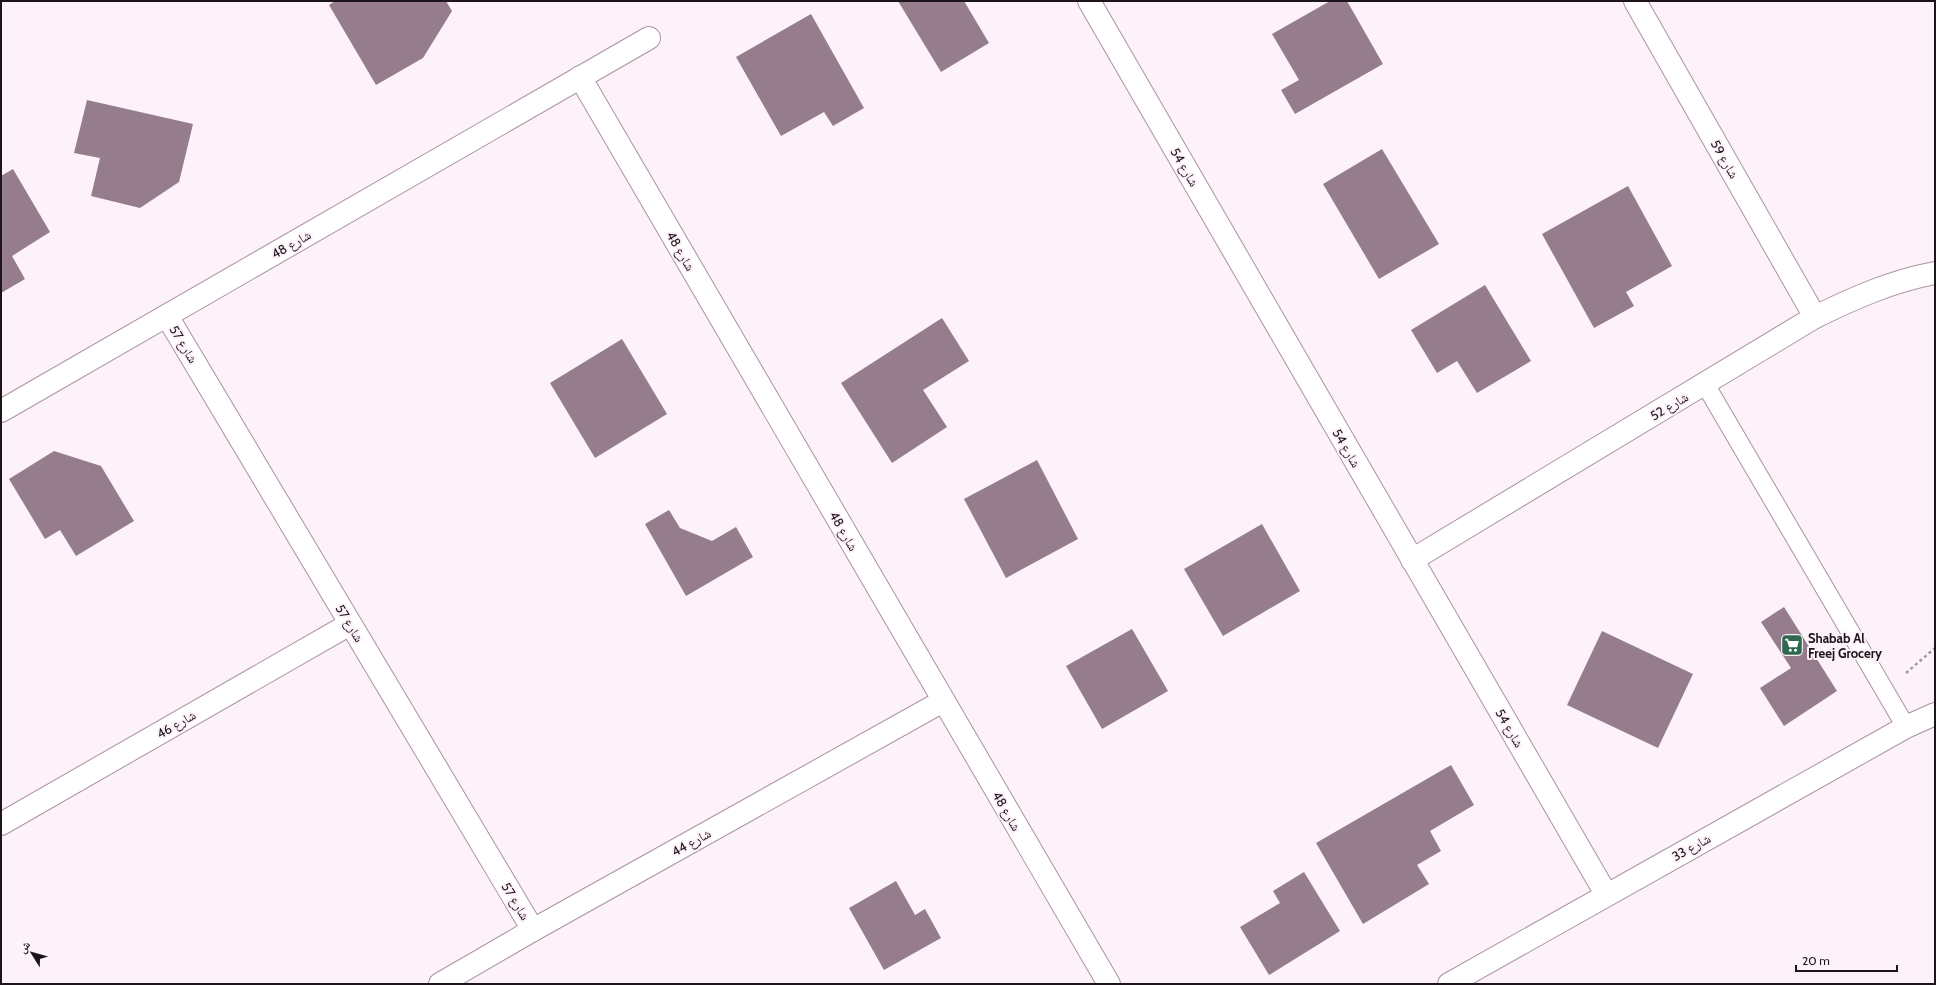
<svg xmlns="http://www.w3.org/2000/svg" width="1936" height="985" font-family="Cabin,'Noto Naskh Arabic',sans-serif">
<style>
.building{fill:#967d8d}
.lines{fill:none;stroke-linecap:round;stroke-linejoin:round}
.service-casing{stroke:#ac92a2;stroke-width:20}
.minor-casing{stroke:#ac92a2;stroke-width:24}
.path{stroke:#a3999f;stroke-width:2.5;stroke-dasharray:3 3;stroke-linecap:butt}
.service{stroke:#fff;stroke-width:18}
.minor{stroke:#fff;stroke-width:22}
.labels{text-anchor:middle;stroke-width:4;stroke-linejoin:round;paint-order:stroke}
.street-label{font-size:13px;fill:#1e151b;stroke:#fdf2f9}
.poi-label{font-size:13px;font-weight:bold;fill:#1e151b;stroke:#fdf2f9;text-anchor:start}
</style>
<rect width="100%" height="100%" fill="#fdf2f9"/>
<!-- building -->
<g class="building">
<polygon points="335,1 446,1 452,11 423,58 376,85 329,5"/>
<polygon points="898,1 964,1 989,43 941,72"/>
<polygon points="1330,1 1347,1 1383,64 1295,114 1281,90 1299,80 1272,34"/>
<polygon points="811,14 864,108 833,126 824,112 781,136 736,57"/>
<polygon points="87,100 193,124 179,182 140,208 91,196 100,158 74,153"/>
<polygon points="1382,149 1439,244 1379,279 1323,184"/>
<polygon points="13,169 50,232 12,256 25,279 1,293 1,176"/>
<polygon points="1628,186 1672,266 1626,292 1634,306 1594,328 1542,234"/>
<polygon points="1485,285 1531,361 1477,393 1457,361 1437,373 1411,330"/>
<polygon points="942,318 969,361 923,390 947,427 892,463 841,383"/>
<polygon points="622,339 667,414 595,458 550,383"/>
<polygon points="54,451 101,466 134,521 76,556 60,530 45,539 9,479"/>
<polygon points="1037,460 1078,539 1006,578 964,499"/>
<polygon points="669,510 680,528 712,541 736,527 753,557 686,596 645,524"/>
<polygon points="1262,524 1300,591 1223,636 1184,569"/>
<polygon points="1784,607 1837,691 1784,726 1760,688 1791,668 1761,622"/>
<polygon points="1132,629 1168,691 1102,729 1066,666"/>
<polygon points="1602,631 1693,674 1658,748 1567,705"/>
<polygon points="1451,765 1474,805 1430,831 1441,851 1417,865 1429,884 1363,924 1316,843"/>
<polygon points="1304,872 1340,931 1269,975 1240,927 1280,903 1273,891"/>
<polygon points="896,881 915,915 925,909 941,938 884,970 849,908"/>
</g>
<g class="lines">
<!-- service casing -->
<g class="service-casing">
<polyline id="service" points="1705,384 1906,727"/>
</g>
<!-- minor casing -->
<g class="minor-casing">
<g id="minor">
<polyline points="1089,1 1606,894"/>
<polyline points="1635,1 1815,317"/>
<polyline points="580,77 1109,984"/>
<polyline points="167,316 533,930"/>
<polyline points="1,411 649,38"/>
<path d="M1412,560l403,-243c39,-19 77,-36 120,-44"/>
<polyline points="1,824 350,624"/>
<polyline points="440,984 533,930 943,701"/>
<polyline points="1449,984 1906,727 1935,714"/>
</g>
</g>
<!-- path -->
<polyline class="path" points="1906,673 1935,648"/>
<!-- service -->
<use href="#service" class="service"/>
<!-- minor -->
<use href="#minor" class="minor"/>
</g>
<!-- icons -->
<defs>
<g id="supermarket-square" transform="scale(1.15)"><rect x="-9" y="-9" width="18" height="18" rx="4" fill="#2f684f" stroke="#fdf2f9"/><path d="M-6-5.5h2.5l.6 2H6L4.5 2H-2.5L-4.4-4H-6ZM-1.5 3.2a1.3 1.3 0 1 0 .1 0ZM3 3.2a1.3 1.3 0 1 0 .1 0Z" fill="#fff"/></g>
</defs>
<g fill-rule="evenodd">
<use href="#supermarket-square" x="1792" y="645"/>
</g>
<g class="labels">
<!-- street labels -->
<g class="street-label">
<text transform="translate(1725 159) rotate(60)" y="5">شارع 59</text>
<text transform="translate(1185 167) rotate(60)" y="5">شارع 54</text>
<text transform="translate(291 244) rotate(-30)" y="5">شارع 48</text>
<text transform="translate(681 251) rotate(60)" y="5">شارع 48</text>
<text transform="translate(184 344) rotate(59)" y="5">شارع 57</text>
<text transform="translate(1669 406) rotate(-31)" y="5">شارع 52</text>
<text transform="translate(1347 448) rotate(60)" y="5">شارع 54</text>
<text transform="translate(844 531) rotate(60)" y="5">شارع 48</text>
<text transform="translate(350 623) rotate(59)" y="5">شارع 57</text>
<text transform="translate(176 724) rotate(-30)" y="5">شارع 46</text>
<text transform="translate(1510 728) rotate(60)" y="5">شارع 54</text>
<text transform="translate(1007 811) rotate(60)" y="5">شارع 48</text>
<text transform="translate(691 842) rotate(-29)" y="5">شارع 44</text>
<text transform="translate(1691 847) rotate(-29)" y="5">شارع 33</text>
<text transform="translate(516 901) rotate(59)" y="5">شارع 57</text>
</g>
<!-- poi labels -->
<g class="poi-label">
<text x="1808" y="643">Shabab Al<tspan x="1808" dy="15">Freej Grocery</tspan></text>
</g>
</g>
<!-- border -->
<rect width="1936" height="985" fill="none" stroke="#1e151b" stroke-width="4"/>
<!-- north arrow -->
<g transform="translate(32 953) rotate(307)" stroke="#fdf2f9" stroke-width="3" paint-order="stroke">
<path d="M0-3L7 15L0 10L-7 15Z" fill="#1e151b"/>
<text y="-6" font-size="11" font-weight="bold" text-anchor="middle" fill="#1e151b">ش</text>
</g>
<!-- scale -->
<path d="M1796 965v6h101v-6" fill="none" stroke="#1e151b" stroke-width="2"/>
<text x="1802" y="965" font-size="12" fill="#1e151b" stroke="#fdf2f9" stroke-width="3" paint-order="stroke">20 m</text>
</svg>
